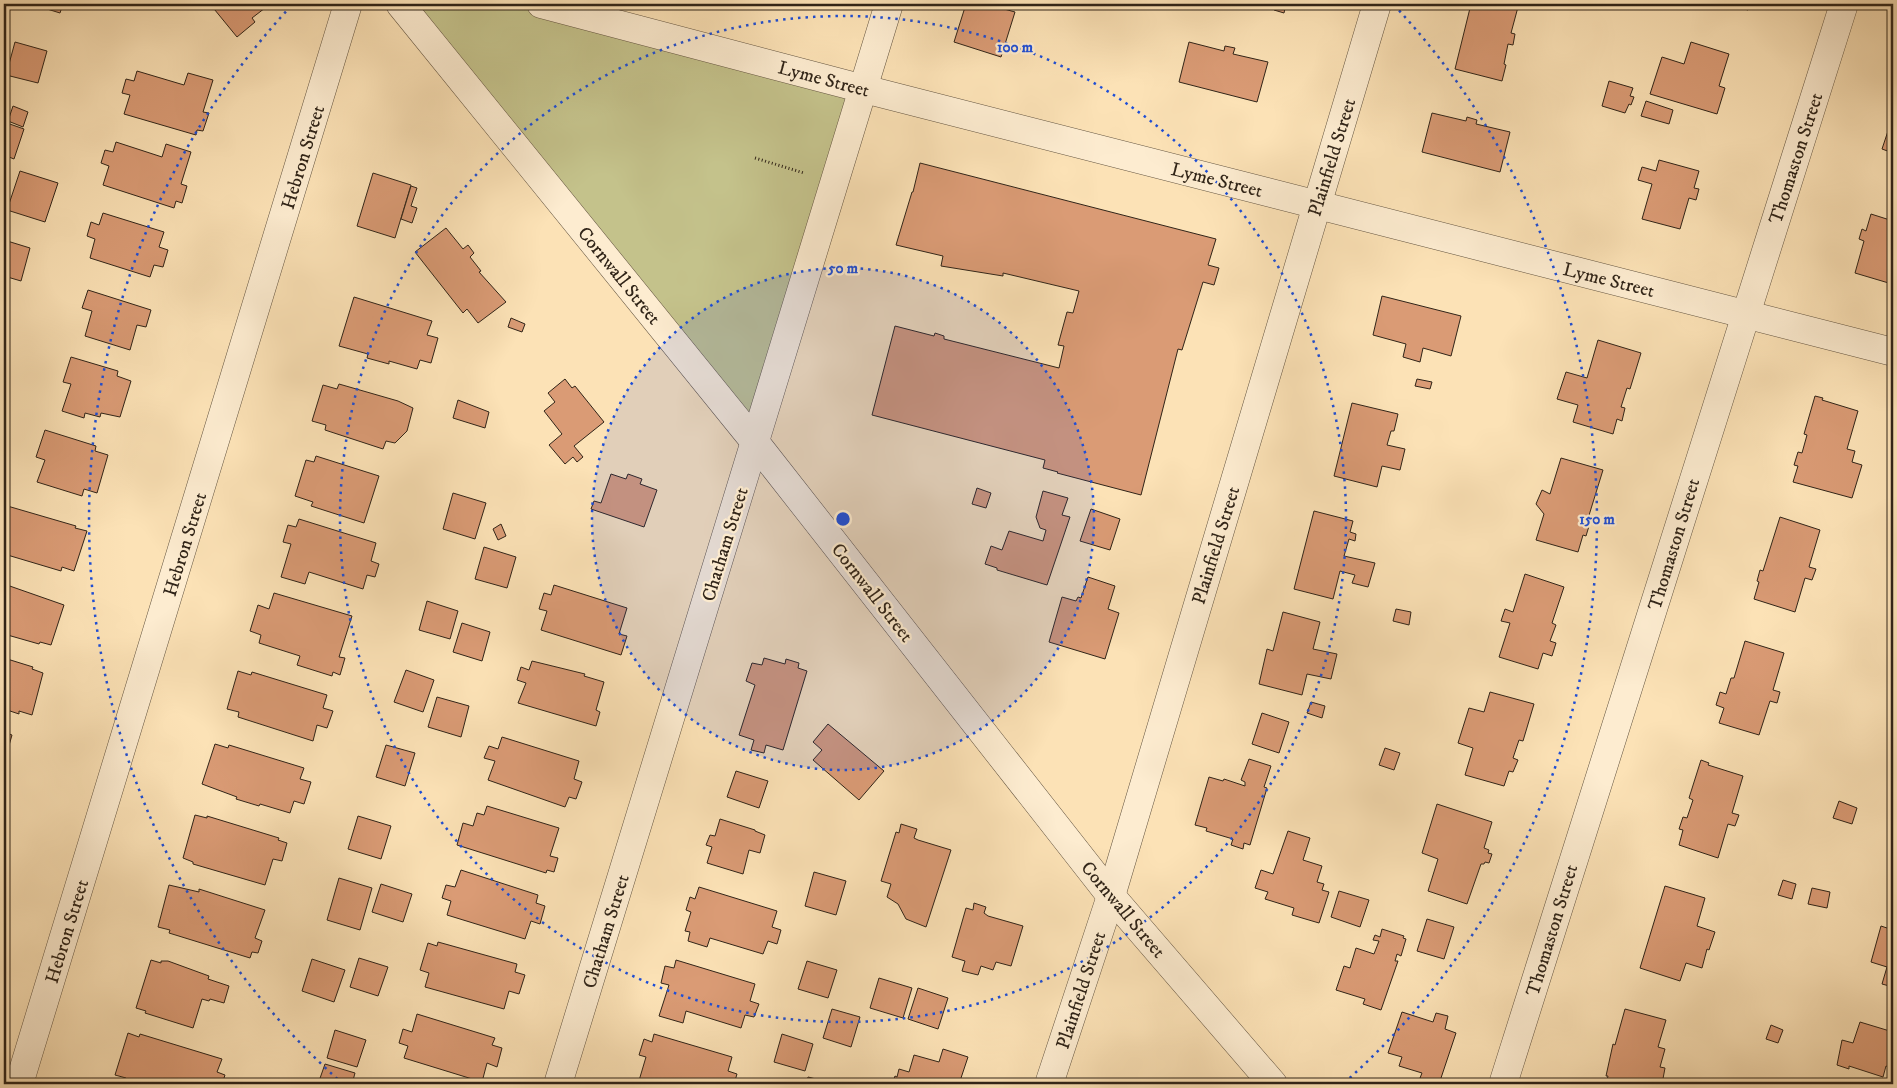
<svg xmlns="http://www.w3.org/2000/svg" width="1897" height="1088" font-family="'IM FELL DW Pica',serif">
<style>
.green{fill:#c4c28b;stroke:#7a7352}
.building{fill:#da9b75;stroke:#302418}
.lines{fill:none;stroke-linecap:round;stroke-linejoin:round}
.minor-casing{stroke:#635440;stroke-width:29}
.path{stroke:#302418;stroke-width:3;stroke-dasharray:1 2.5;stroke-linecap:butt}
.minor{stroke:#fdecd0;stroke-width:28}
.ring{fill:none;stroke:#1d4ed8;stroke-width:2.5;stroke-dasharray:2.5 5}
.labels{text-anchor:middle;stroke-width:4.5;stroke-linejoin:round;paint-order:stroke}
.street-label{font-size:19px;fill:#302418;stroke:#fdecd0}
.centre{fill:#1d4ed8;stroke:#fdecd0;stroke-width:2.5}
.ring-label{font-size:15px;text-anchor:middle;font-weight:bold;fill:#1d4ed8;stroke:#fdecd0;stroke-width:4.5;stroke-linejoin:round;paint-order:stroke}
</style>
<rect width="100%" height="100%" fill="#fce2b6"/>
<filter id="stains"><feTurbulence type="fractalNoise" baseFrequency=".004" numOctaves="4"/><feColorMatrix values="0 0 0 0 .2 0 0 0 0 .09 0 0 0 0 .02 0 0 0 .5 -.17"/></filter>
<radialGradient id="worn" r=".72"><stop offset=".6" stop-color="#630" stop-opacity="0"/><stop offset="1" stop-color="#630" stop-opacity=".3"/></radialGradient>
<!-- green -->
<polygon class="green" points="400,4 541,4 864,89 755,442"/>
<!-- building -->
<g class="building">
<polygon points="31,4 63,4 60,13"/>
<polygon points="210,4 261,4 265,8 252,18 255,22 237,37"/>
<polygon points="966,4 986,4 1015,12 1001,57 954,42"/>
<polygon points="1260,4 1286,4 1284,13 1274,10 1275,8"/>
<polygon points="1471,4 1504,4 1518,7 1511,33 1515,34 1513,45 1508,44 1504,64 1506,65 1502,81 1455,69"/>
<polygon points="1727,4 1750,4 1748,10"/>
<polygon points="15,42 47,51 38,83 6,75"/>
<polygon points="1189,42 1224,51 1225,46 1235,48 1233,54 1268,62 1257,102 1179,82"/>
<polygon points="1691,42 1729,54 1719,86 1725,88 1717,114 1650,94 1662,57 1684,64"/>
<polygon points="137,71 184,85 188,73 213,80 203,112 209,113 203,131 197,130 196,135 124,114 130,95 122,93 126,79 134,81"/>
<polygon points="1609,81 1633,88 1630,96 1634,97 1631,105 1629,104 1625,113 1602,106"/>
<polygon points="1646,101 1673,110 1669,124 1641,116"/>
<polygon points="13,106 28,112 23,127 8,121"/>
<polygon points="1432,113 1466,121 1467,117 1477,120 1476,124 1510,132 1500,172 1422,152"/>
<polygon points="4,122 24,129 14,159 4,155"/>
<polygon points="1890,125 1893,126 1893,153 1882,149"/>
<polygon points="116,142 162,157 166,144 191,152 181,184 187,186 182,203 176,201 174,208 103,185 109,166 101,163 105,150 113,152"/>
<polygon points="1659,160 1699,171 1694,188 1699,189 1696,200 1689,198 1680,229 1642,219 1652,184 1638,180 1642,167 1656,171"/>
<polygon points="920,163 1216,239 1208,265 1219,268 1214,285 1203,282 1182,350 1178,349 1141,495 1057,473 1058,472 1043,468 1045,460 872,415 895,326 934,336 935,333 944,336 944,339 1059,368 1064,346 1058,345 1067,312 1073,313 1079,291 1003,273 1003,276 941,266 943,256 896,245 912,192 913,192"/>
<polygon points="20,171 58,183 45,222 7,210"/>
<polygon points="373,173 411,185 395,238 357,226"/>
<polygon points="411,186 417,188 411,206 417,208 412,223 401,219"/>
<polygon points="103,213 164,232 159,247 168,250 163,267 154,265 150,277 90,258 95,239 87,236 91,222 99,225"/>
<polygon points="1871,214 1893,221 1892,284 1855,273 1864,241 1859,239 1862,229 1866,231"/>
<polygon points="446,228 463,249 468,245 474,253 470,257 481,271 479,272 506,302 478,323 467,309 463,313 415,252"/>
<polygon points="4,240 30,248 21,281 4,276"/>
<polygon points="88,290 151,310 146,327 137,325 130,350 85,336 92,311 82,308"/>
<polygon points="1382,296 1461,316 1451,356 1423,348 1420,362 1403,357 1406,344 1373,335"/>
<polygon points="354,297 432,321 427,335 438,338 431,363 420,360 417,369 389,361 389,364 367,358 368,354 339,346"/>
<polygon points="511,318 525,324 522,332 508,327"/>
<polygon points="1598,340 1641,353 1630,389 1627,388 1621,407 1625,408 1622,421 1617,419 1613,434 1573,422 1578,405 1557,399 1566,372 1587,378"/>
<polygon points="71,357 118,371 117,376 131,381 120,417 101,413 100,417 85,413 84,418 62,411 71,384 63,382"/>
<polygon points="565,379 572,388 575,386 604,422 574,446 583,457 577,462 573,457 565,464 549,445 562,434 544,411 555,402 548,393"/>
<polygon points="1417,379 1432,382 1430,389 1415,386"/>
<polygon points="339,384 398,401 413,408 407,431 395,443 386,441 383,449 325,430 326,425 312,421 323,385 337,389"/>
<polygon points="1815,396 1823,398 1822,400 1858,411 1847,449 1855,451 1852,462 1862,465 1852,498 1793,482 1798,466 1794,465 1798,452 1802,453 1807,435 1804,434"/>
<polygon points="458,400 489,412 485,428 453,418"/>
<polygon points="1352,403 1398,414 1394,431 1391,431 1387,445 1405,449 1400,470 1382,466 1377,487 1334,476"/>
<polygon points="45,430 96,446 95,451 108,455 97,493 84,489 82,496 37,482 45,460 36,457"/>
<polygon points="316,456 379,476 364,523 311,506 313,502 295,496 306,460 314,462"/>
<polygon points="1561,458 1603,470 1586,525 1589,526 1586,536 1583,535 1578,552 1536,540 1544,514 1536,504 1542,490 1550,494"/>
<polygon points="611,474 626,479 628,474 642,479 640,484 657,490 644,527 591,509 594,501 601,503"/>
<polygon points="977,488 991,493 986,508 972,504"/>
<polygon points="1043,491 1068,498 1062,515 1070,517 1047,585 997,570 997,568 985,564 991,546 1002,550 1009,531 1043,541 1046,530 1040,528 1036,517"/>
<polygon points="453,493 486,503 475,539 443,529"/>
<polygon points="4,505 76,526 75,528 87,531 74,571 62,567 61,571 4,554"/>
<polygon points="1091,509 1120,519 1110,550 1080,541"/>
<polygon points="1314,511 1353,521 1350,532 1356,534 1355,541 1349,539 1344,556 1375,563 1368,587 1352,583 1355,575 1340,571 1333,599 1294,589"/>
<polygon points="1780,517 1820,530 1809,567 1816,569 1812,580 1805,578 1795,612 1754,599 1759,582 1757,581 1760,570 1763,571"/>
<polygon points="299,519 376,543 371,561 379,564 375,577 367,575 363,589 309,572 305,584 281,577 291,544 283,542 288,525 296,527"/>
<polygon points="501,524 506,536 498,540 493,529"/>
<polygon points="484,547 516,557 507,588 475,579"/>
<polygon points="1525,574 1564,587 1552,623 1556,625 1550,641 1556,643 1552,656 1543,653 1538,669 1499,657 1510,623 1501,621 1505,609 1513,612"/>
<polygon points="1088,577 1115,586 1108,609 1119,613 1105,659 1049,642 1062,597 1076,601 1078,597 1081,598"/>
<polygon points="4,584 64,605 51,645 40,642 39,644 4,634"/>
<polygon points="554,585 627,608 619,634 627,636 621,655 541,630 547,611 539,609 544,593 551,595"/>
<polygon points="274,593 352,616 339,657 345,658 340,675 333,672 332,676 297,665 300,656 259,643 261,635 250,631 258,605 269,609"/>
<polygon points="427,601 458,611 450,639 419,630"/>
<polygon points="1396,609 1411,612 1409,625 1393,621"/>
<polygon points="1283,612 1320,622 1313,649 1337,654 1331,679 1307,674 1302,695 1259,684 1267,649 1273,651"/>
<polygon points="462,623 490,632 482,661 453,652"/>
<polygon points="1745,641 1784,653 1773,690 1780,692 1777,703 1770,701 1759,735 1719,723 1724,708 1716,705 1720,692 1726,694 1731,678 1734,678"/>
<polygon points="4,658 33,667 32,669 43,673 32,715 19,711 19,714 4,709"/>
<polygon points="764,658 785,664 786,659 799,663 798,668 807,671 783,750 766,745 764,753 751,750 754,740 739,735 755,685 746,681 752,663 762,665"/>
<polygon points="532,661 585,674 584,676 604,682 596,710 600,712 596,726 518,703 526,683 517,680 521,667 529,670"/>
<polygon points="406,670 434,680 423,712 394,702"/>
<polygon points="238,671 251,675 252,672 327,695 323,708 333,711 327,728 317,725 313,741 238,717 239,712 227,709"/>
<polygon points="1490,692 1534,704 1523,741 1519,740 1513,758 1518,760 1513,772 1509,771 1504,786 1465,775 1473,748 1458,743 1469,708 1484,712"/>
<polygon points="437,697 469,706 461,737 428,727"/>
<polygon points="1311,702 1325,706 1322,718 1307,713"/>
<polygon points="1262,713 1289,722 1279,753 1252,744"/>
<polygon points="828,724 884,771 859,800 813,760 822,750 813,742"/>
<polygon points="4,732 12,735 4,763"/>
<polygon points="502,737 579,761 574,779 582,782 576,799 569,797 565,807 488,780 495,761 484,758 489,746 498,749"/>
<polygon points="215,744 228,748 229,745 304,768 300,779 311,782 304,804 294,801 290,813 260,804 259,806 236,799 237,797 202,784"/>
<polygon points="386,745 415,753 405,786 376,777"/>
<polygon points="1385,748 1400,753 1394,770 1379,765"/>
<polygon points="1249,759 1271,766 1264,787 1267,788 1250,845 1244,843 1243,849 1231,845 1233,839 1206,831 1207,828 1195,825 1209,777 1223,781 1224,779 1245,786 1245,782 1241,780"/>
<polygon points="1701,760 1709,763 1708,765 1743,776 1732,813 1739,815 1735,826 1728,824 1718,858 1679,845 1683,830 1679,829 1683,817 1687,818 1693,800 1689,798"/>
<polygon points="736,771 768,781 759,808 727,797"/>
<polygon points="1839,801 1857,808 1852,824 1833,818"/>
<polygon points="1437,804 1492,822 1484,848 1489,850 1488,853 1492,854 1489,863 1485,862 1484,864 1481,864 1467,904 1428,891 1438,859 1422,853"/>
<polygon points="487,806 559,828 550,856 558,858 554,872 547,870 546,873 457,845 463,823 473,826 477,813 484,815"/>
<polygon points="195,815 207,818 207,816 279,838 278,840 287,843 282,861 273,859 265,885 193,864 193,862 183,858"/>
<polygon points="358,816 391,826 381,859 348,849"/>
<polygon points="720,819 755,830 755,831 765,835 760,853 749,850 743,874 707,863 712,847 706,845 710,835 715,836"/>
<polygon points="901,824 917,829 914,838 918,840 951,850 926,927 906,919 898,904 887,897 891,884 881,881 896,832 899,833"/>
<polygon points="1288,831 1310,838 1303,860 1322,866 1317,882 1324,884 1322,890 1329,892 1319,923 1292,915 1294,908 1265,899 1268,892 1255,888 1261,870 1273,874"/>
<polygon points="461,870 538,895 536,903 545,906 540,924 531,921 525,939 447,915 451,901 442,898 446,885 455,887"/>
<polygon points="814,872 846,881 836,915 805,906"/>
<polygon points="339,878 372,888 360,930 327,920"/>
<polygon points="1783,880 1796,884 1792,899 1778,895"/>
<polygon points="381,884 412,894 403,922 372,912"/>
<polygon points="169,885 199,892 199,889 265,910 255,938 262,941 258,953 252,952 250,958 169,933 170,930 158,927"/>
<polygon points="1665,886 1705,898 1697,926 1715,932 1709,950 1707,949 1702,968 1686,963 1680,981 1640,968"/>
<polygon points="699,887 777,911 772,927 781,930 777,944 768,941 763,954 710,938 707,947 688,941 690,932 685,931 691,912 686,910 690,897 695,899"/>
<polygon points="1812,888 1830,892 1827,908 1808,904"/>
<polygon points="1339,891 1369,900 1360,927 1331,917"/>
<polygon points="974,903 986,907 984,913 988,916 1023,926 1011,966 996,962 993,970 981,966 978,975 962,971 965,961 952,957 966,908 973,910"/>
<polygon points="1427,919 1454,927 1444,959 1417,951"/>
<polygon points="1881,926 1893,930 1893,987 1882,984 1887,967 1871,962"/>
<polygon points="1382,929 1404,936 1403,938 1406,939 1401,956 1397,954 1395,961 1398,961 1381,1010 1363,1004 1365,999 1336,990 1344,966 1350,968 1356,948 1374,954 1379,941 1373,940 1375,935 1380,937"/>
<polygon points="438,942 517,964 515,972 525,975 519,994 509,991 504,1009 425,987 429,973 420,970 428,943 437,946"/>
<polygon points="359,958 388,967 378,996 350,987"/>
<polygon points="312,959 345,970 334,1002 302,991"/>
<polygon points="151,960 161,963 161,961 168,961 209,976 208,979 229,986 224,1003 210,999 209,1001 202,999 193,1028 145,1013 146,1011 136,1008"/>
<polygon points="676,960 755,984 750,1001 759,1004 754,1017 745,1015 741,1028 686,1011 683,1023 659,1016 669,985 661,983 665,966 674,968"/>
<polygon points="807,961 837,970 828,998 798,989"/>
<polygon points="879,978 912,988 903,1018 870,1008"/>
<polygon points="918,988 948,998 938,1029 908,1019"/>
<polygon points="832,1009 860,1017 851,1047 823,1038"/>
<polygon points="1625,1009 1666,1020 1658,1047 1665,1049 1660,1067 1665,1068 1662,1084 1606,1084 1608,1076 1606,1076 1613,1044 1615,1045"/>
<polygon points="1402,1012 1433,1022 1436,1013 1448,1016 1445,1029 1456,1033 1439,1084 1421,1084 1423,1079 1420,1078 1422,1073 1399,1066 1402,1057 1388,1053"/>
<polygon points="417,1014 495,1038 492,1045 502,1048 497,1067 487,1063 482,1082 404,1058 408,1046 399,1043 403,1029 412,1032"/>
<polygon points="1860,1022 1893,1032 1891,1050 1893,1050 1893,1066 1892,1068 1886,1066 1883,1077 1849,1066 1849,1069 1837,1065 1842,1040 1853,1043"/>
<polygon points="1771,1025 1783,1030 1778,1043 1766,1039"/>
<polygon points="335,1030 366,1040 357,1067 327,1058"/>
<polygon points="128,1033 139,1037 140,1034 222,1059 217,1072 225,1075 222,1084 136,1084 125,1081 126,1078 115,1075"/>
<polygon points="654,1034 732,1057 728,1071 737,1074 734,1084 638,1084 646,1057 639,1055 644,1039 652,1042"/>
<polygon points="782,1034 813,1044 805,1071 774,1062"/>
<polygon points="943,1049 968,1057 959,1084 892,1084 895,1076 897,1077 899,1069 909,1072 914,1055 939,1062"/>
<polygon points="325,1064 355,1073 352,1084 318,1084"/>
<polygon points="808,1077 836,1084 806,1084"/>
</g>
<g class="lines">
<!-- minor casing -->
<g class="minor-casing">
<g id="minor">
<polyline points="400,4 755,442 1111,896 1273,1084"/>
<polyline points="541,4 864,89 1893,352"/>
<polyline points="19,1084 348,4"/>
<polyline points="558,1084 889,4"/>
<polyline points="1049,1084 1111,896 1377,4"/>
<polyline points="1503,1084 1844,4"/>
</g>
</g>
<!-- path -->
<polyline class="path" points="755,158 804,173"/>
<!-- minor -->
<use href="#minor" class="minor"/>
</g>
<!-- distance rings -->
<circle cx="843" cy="519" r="251" fill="#1d4ed8" fill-opacity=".12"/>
<g class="ring">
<circle cx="843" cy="519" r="251"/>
<circle cx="843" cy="519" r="503"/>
<path d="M343 1084A754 754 0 0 1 292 5M1394 5A754 754 0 0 1 1343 1084"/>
</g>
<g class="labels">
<!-- street labels -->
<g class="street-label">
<text transform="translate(824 78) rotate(15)" y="7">Lyme Street</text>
<text transform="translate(302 157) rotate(-73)" y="7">Hebron Street</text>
<text transform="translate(1331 157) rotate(-73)" y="7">Plainfield Street</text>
<text transform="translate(1795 158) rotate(-72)" y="7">Thomaston Street</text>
<text transform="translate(1217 179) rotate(14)" y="7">Lyme Street</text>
<text transform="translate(620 275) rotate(51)" y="7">Cornwall Street</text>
<text transform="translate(1609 279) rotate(14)" y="7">Lyme Street</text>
<text transform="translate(184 544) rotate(-73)" y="7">Hebron Street</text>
<text transform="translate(724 544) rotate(-73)" y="7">Chatham Street</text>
<text transform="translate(1673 544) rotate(-73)" y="7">Thomaston Street</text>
<text transform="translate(1215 545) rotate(-73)" y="7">Plainfield Street</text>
<text transform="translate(873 592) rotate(52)" y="7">Cornwall Street</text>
<text transform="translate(1124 909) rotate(50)" y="7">Cornwall Street</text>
<text transform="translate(1551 930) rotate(-73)" y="7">Thomaston Street</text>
<text transform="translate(66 931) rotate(-73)" y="7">Hebron Street</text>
<text transform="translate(605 931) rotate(-73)" y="7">Chatham Street</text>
<text transform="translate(1080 990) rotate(-72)" y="7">Plainfield Street</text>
</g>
</g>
<circle cx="843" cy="519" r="8" class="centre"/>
<g class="ring-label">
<text x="1015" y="52">100 m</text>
<text x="843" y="273">50 m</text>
<text x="1597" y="524">150 m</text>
</g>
<!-- margin -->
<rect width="1897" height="1088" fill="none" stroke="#fce2b6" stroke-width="20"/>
<rect x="5" y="5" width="1887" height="1078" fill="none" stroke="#302418" stroke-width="2.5"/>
<rect x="10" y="10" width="1877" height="1068" fill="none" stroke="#302418"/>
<rect width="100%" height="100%" filter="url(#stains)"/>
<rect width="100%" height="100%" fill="url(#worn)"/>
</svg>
